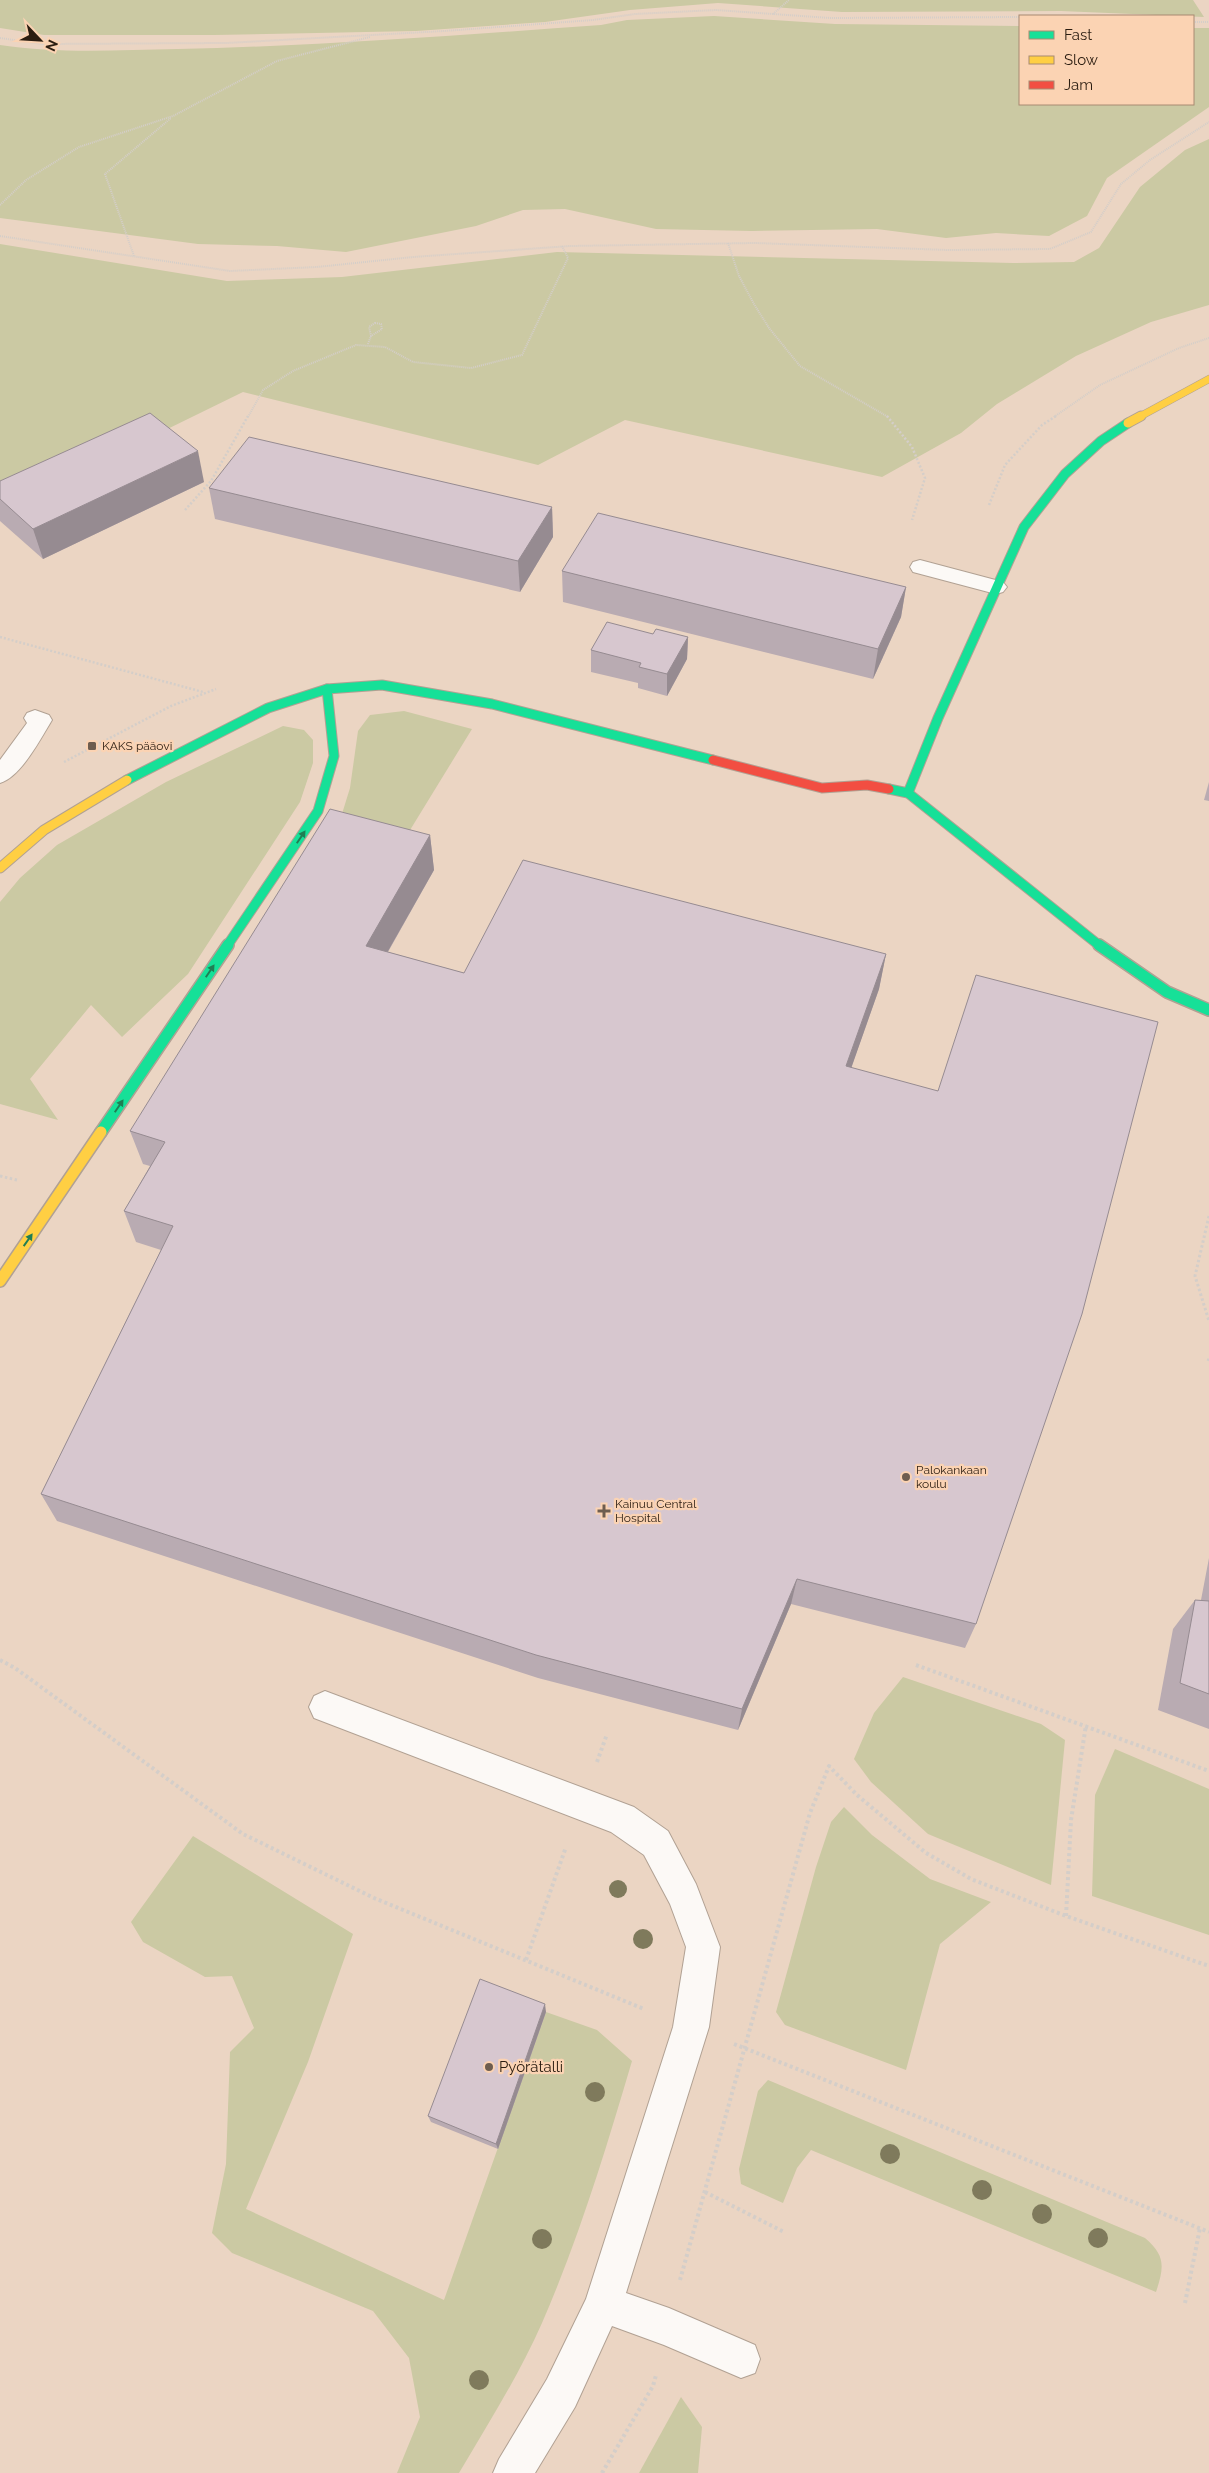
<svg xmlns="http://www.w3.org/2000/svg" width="1209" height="2473" font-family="Raleway,sans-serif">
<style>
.green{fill:#cbc9a3}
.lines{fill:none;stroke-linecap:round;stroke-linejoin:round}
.lane-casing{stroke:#b1a193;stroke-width:2}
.fast-far1-casing{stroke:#b1a193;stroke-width:11}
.fast-casing{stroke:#b1a193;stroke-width:14}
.slow-far2-casing{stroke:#b1a193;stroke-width:8}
.slow-far1-casing{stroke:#b1a193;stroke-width:11}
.slow-casing{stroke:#b1a193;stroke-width:14}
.jam-casing{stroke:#b1a193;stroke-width:11}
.path-far3{stroke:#d4cec9;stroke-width:2;stroke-dasharray:1 1;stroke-linecap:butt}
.path-far2{stroke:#d4cec9;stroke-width:2.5;stroke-dasharray:2 2;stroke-linecap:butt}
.path-far1{stroke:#d4cec9;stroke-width:3;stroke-dasharray:2.5 2.5;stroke-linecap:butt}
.path{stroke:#d4cec9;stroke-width:4;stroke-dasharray:3 3;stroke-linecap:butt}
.lane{fill:#fcf9f6;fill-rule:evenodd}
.fast-far1{stroke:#16e098;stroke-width:9}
.fast{stroke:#16e098;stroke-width:11}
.slow-far2{stroke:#ffcf43;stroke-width:7}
.slow-far1{stroke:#ffcf43;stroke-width:9}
.slow{stroke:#ffcf43;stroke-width:11}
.jam{stroke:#f24e42;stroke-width:9}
.tree{fill:#7f7a5c}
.wall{fill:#b9abb2}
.shaded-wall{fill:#968b91}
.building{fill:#d7c7cf;stroke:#968b91}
.oneway{fill:#207e54}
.poi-dot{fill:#6e5d4f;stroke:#fbd3b3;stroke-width:2}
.labels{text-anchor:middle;stroke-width:4.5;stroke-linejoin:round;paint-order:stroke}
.poi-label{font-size:12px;fill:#2b1d11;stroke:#fbd3b3;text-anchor:start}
.near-poi-label{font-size:15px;fill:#2b1d11;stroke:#fbd3b3;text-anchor:start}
</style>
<rect width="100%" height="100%" fill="#ebd5c3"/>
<!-- green -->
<g class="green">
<polygon points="0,0 1193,0 1204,17 1061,11 842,12 718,3 630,10 545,22 416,31 214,35 44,35 0,28"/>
<path d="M714,16l121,8 185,2v78h173v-76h16v79l-102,71 -20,38 -38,20 -53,-3 -50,5 -69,-9 -125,2 -96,-2 -91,-20 -42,1 -47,16 -130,26 -69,-6 -79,-2 -198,-26v-173c59,9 118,5 178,4 141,-3 282,-14 423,-24l26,-5z"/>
<polygon points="1209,139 1209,305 1151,322 1076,356 997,404 961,433 882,477 625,420 538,465 243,392 0,511 0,244 227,281 342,277 557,252 1013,263 1074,262 1099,248 1140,187 1185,150"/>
<polygon points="404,711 472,729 407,835 341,817 350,788 358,731 370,715"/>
<polygon points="283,726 304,730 313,740 313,763 300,802 188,974 122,1037 91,1005 30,1079 58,1120 0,1104 0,902 20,878 57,845 166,782"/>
<polygon points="903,1677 1041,1724 1065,1740 1051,1885 928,1834 871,1782 854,1759 874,1713"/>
<polygon points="1115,1749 1209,1789 1209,1935 1092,1896 1095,1795"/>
<polygon points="844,1807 872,1835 930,1879 991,1902 940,1944 906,2070 785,2025 776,2012 816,1867 831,1822"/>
<path d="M193,1836l160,98 -45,128 -62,147 198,91 102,-288 51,18 35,31c-26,88 -53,177 -90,262 -23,52 -54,101 -83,150h-62l23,-56 -11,-59 -36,-47 -141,-58 -20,-20 14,-69 4,-112 24,-24 -22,-52 -27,1 -62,-35 -12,-20z"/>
<path d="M768,2080l377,158c21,18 19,29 11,54l-345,-142 -14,18 -14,35 -42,-19 -2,-15 19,-78z"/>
<polygon points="681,2397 702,2427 698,2473 639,2473"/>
</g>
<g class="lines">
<!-- lane casing -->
<g class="lane-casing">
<g id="lane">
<polygon points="920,560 1003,582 1007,587 1003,592 996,594 913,572 910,567 913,562"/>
<path d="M35,710l14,5 3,5c-11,18 -31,57 -52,63v-23l27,-37 -3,-5 3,-5z"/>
<polygon points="325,1691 634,1807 668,1831 696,1884 720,1947 709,2027 626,2293 669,2308 755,2345 760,2359 755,2373 741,2378 664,2345 612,2326 575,2407 535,2473 493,2473 499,2459 547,2379 586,2299 673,2027 686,1947 670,1904 644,1855 611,1832 314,1718 309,1707 314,1696"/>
</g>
</g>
<!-- fast-far1 casing -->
<g class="fast-far1-casing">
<g id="fast-far1">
<polyline points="127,780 268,708 327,689 382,685 492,704 713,760"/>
<polyline points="889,789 908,793 1100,946"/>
<polyline points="908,793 938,718 1024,527 1065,474 1101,441 1128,423"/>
<polyline points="227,946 318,811 334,756 327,689"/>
</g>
</g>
<!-- fast casing -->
<g class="fast-casing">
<g id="fast">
<polyline points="1099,945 1167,992 1209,1010"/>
<polyline points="101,1132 228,945"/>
</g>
</g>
<!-- slow-far2 casing -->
<g class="slow-far2-casing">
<polyline id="slow-far2" points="1139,417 1209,379"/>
</g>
<!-- slow-far1 casing -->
<g class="slow-far1-casing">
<g id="slow-far1">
<polyline points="1128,423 1141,416"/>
<polyline points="0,868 44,830 127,780"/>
</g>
</g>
<!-- slow casing -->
<g class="slow-casing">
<polyline id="slow" points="0,1281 101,1132"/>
</g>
<!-- jam casing -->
<g class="jam-casing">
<polyline id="jam" points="713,760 822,788 867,785 889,789"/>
</g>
<!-- path-far3 -->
<g class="path-far3">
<polyline points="773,14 789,0"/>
<polyline points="1193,22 1209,22"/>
<polyline points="0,38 42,44 227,43 444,31 593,20 635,14 716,10 830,18 1020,17"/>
<polyline points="0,205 26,180 79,147 173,116 277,61 370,37"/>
<polyline points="0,236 230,271 317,267 413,257 570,246 755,243 948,250 1050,249 1091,232 1121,184 1150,160 1209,122"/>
<polyline points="728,243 739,276 754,304 769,328 800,366 888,417"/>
<polyline points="134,256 105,174 171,118"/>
<polygon points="375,323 381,324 382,329 371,336 369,327"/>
<polyline points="368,344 371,336"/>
<polyline points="248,417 263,390 293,371 356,345 385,347 413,362 471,368 522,355 568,258 562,246"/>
<polyline points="1054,417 1100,385 1179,348 1209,338"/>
</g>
<!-- path-far2 -->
<g class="path-far2">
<polyline points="887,416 912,447 925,478 912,520"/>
<polyline points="989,505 1005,465 1042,425 1056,416"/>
<polyline points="185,510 211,481 248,416"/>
<polyline points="0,637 203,692"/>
<polyline points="64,762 171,706 216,689"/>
</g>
<!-- path-far1 -->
<g class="path-far1">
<polyline points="0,1176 17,1180"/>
<polyline points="1209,1216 1195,1276 1209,1321"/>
<polyline points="1208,1361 1209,1358"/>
</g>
<!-- path -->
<g class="path">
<polyline points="0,1660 15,1668 243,1834 374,1898 644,2009"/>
<polyline points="916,1665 1209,1771"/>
<polyline points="597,1762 607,1734"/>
<polyline points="1066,1916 1071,1820 1086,1725"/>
<polyline points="526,1960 566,1847"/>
<polyline points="734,2044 1209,2232"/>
<polyline points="705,2192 784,2232"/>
<polyline points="680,2280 810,1813 829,1766 857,1795 926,1853 971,1879 1066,1916 1209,1966"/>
<polyline points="1185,2303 1200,2228"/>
<polyline points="602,2473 653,2386 656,2375"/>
</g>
<!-- lane -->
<use href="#lane" class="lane"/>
<!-- fast-far1 -->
<use href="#fast-far1" class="fast-far1"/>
<!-- fast -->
<use href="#fast" class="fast"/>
<!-- slow-far2 -->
<use href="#slow-far2" class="slow-far2"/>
<!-- slow-far1 -->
<use href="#slow-far1" class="slow-far1"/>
<!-- slow -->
<use href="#slow" class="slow"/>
<!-- jam -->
<use href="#jam" class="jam"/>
</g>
<!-- trees -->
<g class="tree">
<circle cx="618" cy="1889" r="9"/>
<circle cx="643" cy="1939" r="10"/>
<circle cx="595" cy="2092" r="10"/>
<circle cx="890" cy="2154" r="10"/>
<circle cx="982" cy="2190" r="10"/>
<circle cx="1042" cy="2214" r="10"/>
<circle cx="1098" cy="2238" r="10"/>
<circle cx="542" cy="2239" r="10"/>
<circle cx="479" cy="2380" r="10"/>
</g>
<!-- wall -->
<g class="wall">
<polygon points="0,481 204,482 43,559 0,521"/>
<polygon points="209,488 552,507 553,537 520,592 215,519"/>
<polygon points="562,571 906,587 901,617 873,679 563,602"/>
<polygon points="653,634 688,637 687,659 667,696 638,688 638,683 591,672 591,650"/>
<polygon points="1209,782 1209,801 1204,800"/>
<polygon points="430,835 434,870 388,952 464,973 886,954 879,989 851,1068 976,1624 965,1648 791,1604 738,1730 538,1678 57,1521 41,1494 161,1250 136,1242 124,1211 150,1166 143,1164 130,1131"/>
<polygon points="1209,1558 1209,1729 1158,1710 1173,1629 1195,1600 1201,1600"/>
<polygon points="546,2012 498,2149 431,2122 428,2116"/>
</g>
<!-- shaded-wall -->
<g class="shaded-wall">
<polygon points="198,451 204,482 43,559 33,529"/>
<polygon points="552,507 553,537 520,592 518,561"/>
<polygon points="906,587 901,617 873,679 878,649"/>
<polygon points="688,637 687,659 667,696 667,674"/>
<polygon points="430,835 434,870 371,981 366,946"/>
<polygon points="886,954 879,989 840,1100 846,1066"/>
<polygon points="797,1579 791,1604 738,1730 742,1709"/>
<polygon points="545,2004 546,2012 498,2149 496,2144"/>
</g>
<!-- building -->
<g class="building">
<polygon points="150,413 198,451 33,529 0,499 0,481"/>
<polygon points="249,437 552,507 518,561 209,488"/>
<polygon points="598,513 906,587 878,649 562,571"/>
<polygon points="607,622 653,634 656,629 688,637 667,674 639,667 641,663 591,650"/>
<polygon points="330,809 430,835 366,946 464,973 523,860 886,954 846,1066 938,1091 976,975 1158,1022 1082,1314 976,1624 797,1579 742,1709 536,1655 41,1494 173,1226 124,1211 165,1142 130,1131"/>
<polygon points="1195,1600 1209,1601 1209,1694 1180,1683"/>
<polygon points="480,1979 545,2004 496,2144 428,2116"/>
</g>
<!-- one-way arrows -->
<defs><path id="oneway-solid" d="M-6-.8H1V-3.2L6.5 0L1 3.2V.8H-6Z" transform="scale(1.25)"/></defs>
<g class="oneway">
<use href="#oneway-solid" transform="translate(301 837) rotate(-56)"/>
<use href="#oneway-solid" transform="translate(210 971) rotate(-56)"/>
<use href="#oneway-solid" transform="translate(119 1106) rotate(-56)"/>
<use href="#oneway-solid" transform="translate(28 1240) rotate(-55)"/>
</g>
<!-- markers -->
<g class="poi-dot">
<rect x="87" y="741" width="10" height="10" rx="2.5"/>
<circle cx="906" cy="1477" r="5"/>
<path d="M601.5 1503.5h5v5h5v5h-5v5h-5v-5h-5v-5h5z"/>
<circle cx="489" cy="2067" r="5"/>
</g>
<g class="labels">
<!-- poi labels -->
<g class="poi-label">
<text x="102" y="750">KAKS pääovi</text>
<text x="916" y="1474">Palokankaan<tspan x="916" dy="14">koulu</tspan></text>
<text x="615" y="1508">Kainuu Central<tspan x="615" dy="14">Hospital</tspan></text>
</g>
<!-- near-poi labels -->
<g class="near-poi-label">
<text x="499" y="2072">Pyörätalli</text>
</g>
</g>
<!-- legend -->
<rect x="1019" y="15" width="175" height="90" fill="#fbd3b3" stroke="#a88a72"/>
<rect x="1029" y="31" width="25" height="8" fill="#16e098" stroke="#a88a72"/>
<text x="1064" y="40" font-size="15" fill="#2b1d11">Fast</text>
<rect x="1029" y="56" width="25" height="8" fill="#ffcf43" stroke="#a88a72"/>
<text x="1064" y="65" font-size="15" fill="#2b1d11">Slow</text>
<rect x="1029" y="81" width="25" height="8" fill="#f24e42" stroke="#a88a72"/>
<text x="1064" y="90" font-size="15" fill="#2b1d11">Jam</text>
<!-- north arrow -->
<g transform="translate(40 40) rotate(115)" stroke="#fbd3b3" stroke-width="4" paint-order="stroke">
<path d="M0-4L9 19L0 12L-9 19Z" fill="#2b1d11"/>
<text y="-8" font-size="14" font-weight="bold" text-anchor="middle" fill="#2b1d11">N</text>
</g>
</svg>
